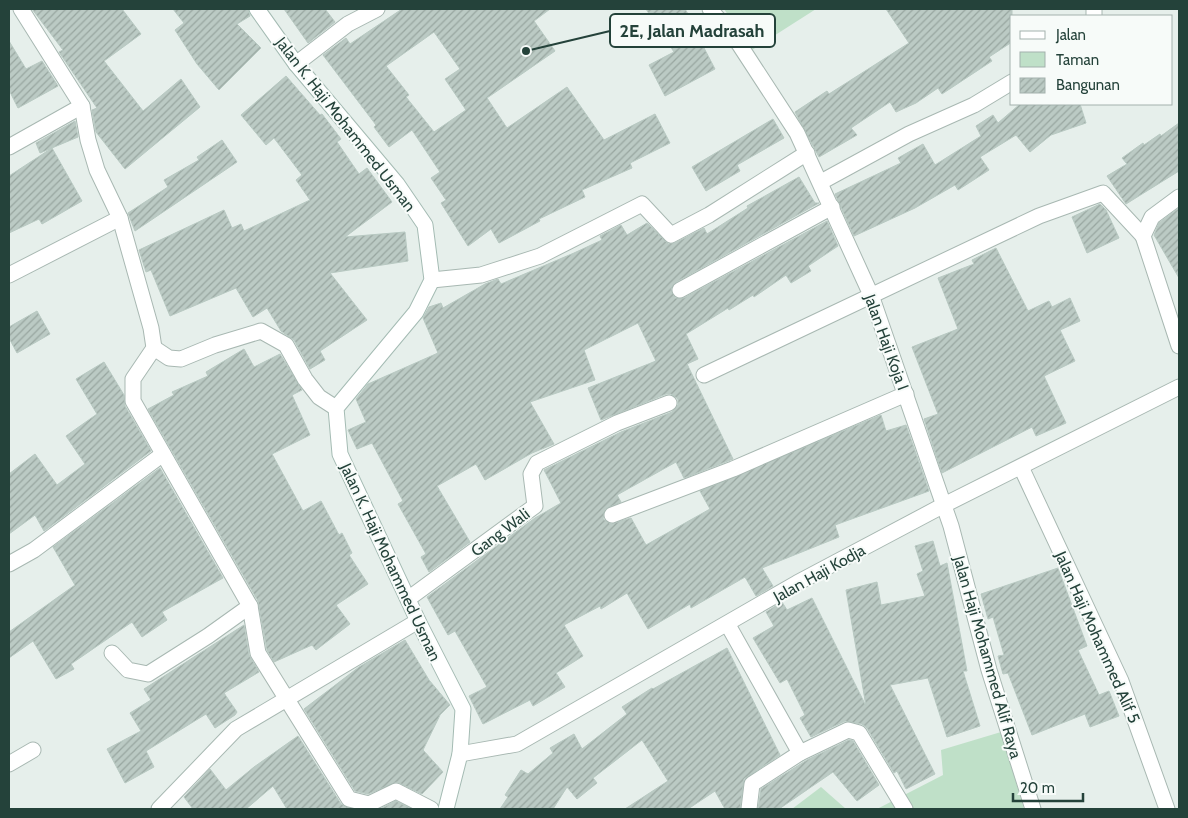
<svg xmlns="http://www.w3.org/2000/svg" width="1188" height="818" font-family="Cabin,sans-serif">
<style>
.green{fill:#bfe0c8}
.building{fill:url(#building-hatch);stroke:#b8c9c2;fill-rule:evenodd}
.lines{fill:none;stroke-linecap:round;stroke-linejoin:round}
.street-casing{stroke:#a8b8b2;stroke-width:17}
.secondary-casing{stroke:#a4bbb3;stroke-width:17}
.street{stroke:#fff;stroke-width:15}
.secondary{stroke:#fff;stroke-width:15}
.labels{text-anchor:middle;stroke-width:4;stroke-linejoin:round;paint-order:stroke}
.street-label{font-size:16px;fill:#24423a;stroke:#f7fbf9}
.leader{fill:none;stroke:#24423a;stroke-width:2}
.callout-dot{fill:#24423a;stroke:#f7fbf9;stroke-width:2}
.callout{fill:#f7fbf9;stroke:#24423a;stroke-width:2}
.callout-label{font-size:18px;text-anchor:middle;font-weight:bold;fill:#24423a}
</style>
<defs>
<pattern id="building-hatch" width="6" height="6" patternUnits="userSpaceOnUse" patternTransform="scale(1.25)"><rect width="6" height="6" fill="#bbcac4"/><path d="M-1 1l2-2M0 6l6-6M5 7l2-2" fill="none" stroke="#98a6a0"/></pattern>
</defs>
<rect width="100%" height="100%" fill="#e6efeb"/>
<!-- green -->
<g class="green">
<polygon points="724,9 816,9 752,50"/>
<polygon points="1001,732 1024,809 877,809 943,775 941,750"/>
<polygon points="821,787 846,809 792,809"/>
</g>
<!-- building -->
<g class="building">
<polygon points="32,9 122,9 141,34 104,61 143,111 181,79 200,107 125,169 96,132 92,110 97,108 59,52 63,50"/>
<polygon points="173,9 248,9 250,16 237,24 261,48 219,90 197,64 175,30 184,23"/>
<polygon points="284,9 325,9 335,22 308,43"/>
<path d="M402,9h148l-16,12 21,30 -68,47 20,30 60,-41 37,53 51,-26 15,29 -40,20 2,5 -50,22 3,7 -46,22 1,2 -41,22 -8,-14 -23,17 -27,-43 5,-3 -15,-22 9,-6 -28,-42 -23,17 -15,-20 2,-2 -53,-70 23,-17 4,6zM434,32l26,37 -15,10 21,31 -32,22 -28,-35 3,-2 -23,-29z"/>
<polygon points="646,9 685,9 694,24 692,25 715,69 665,96 649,65 674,52"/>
<polygon points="886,9 1012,9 1012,42 989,57 992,61 942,94 938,88 916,103 896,112 890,102 851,128 857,135 819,157 795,112 827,91 829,94 909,43"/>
<polygon points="9,41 26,69 42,61 58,86 18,108 9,90"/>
<polygon points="286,76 320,115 322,114 341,139 337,142 359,174 367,168 392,202 345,237 405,232 408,261 330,273 367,320 320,351 325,360 310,369 294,340 281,331 267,308 253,317 236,288 170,316 151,270 146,272 139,250 224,210 232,228 241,224 244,231 310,200 296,180 302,175 274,138 266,145 241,115"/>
<polygon points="1020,104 1080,104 1086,123 1051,135 1030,152 1016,135 980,157 989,170 958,190 955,185 915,208 854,236 835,194 901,163 898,158 923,144 935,165 981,136 976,126 993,115 998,123"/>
<polygon points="773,119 784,138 737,165 740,171 706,191 692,167"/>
<polygon points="75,121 78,137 40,153 36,143"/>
<polygon points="1179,123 1179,171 1126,204 1107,176 1127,164 1122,158 1143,143 1144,145 1160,134 1161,136"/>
<polygon points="222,140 237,162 135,231 128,213 168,187 164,180 199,160 197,157"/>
<polygon points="52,148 82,201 42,224 39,219 9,233 9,176"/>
<polygon points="799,177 815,203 819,203 676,282 671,289 675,298 684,298 827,221 838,246 808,266 811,271 791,283 786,275 754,297 753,295 729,310 728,308 686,334 698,359 687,364 733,459 684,478 676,462 617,495 621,502 605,509 603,519 611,524 631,518 646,545 710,509 700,491 881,415 886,431 906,425 929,491 835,525 839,537 762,568 773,586 756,596 745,577 691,608 690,604 648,629 627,593 601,609 600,606 564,625 583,656 556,673 565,687 533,706 530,700 483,724 469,696 487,687 455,631 448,635 427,597 535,518 561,503 544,470 621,432 672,412 678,405 678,399 671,394 666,394 601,420 588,388 656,361 638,323 584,350 595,380 530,402 554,444 532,453 485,480 476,464 437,486 470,542 429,572 421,557 426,554 398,504 403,501 372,443 357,449 348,430 366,422 356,399 368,384 438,353 423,318 429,307 441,303 443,308 485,284 498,279 501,284 574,253 602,240 600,236 621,225 627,235 647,223 668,244 675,243 704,228 707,234 748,208 747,206"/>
<polygon points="1100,204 1106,210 1119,238 1087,253 1072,217"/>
<polygon points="1179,208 1179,278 1154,235 1159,223"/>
<polygon points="996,248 1028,311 1049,301 1052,307 1070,298 1080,321 1060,330 1075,361 1044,376 1066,423 1036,436 1032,427 942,473 924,419 938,414 912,347 958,329 938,278 974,264 972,260"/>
<polygon points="37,311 50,334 17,353 9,338 9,327"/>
<polygon points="244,349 254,367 280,354 302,390 292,395 310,435 272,454 303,511 321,501 339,535 342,533 352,553 349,555 368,584 336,605 350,624 316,650 312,645 274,662 267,650 258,601 148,409 174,395 172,392 208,376 206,372"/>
<polygon points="104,362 124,395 125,406 151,451 44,531 35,515 9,534 9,474 35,454 57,485 85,464 66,436 97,414 76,379"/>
<polygon points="160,468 223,578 162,612 167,620 142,637 132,622 71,664 74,669 56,679 33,641 9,658 9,632 75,585 53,547"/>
<polygon points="933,541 940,566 947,563 967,671 963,671 980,726 947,737 928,678 890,685 935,774 906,789 897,771 894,773 867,728 862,724 845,721 811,737 800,718 805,715 787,679 780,683 753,638 774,626 766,612 782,602 787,610 812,598 866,706 846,590 877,582 881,605 925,596 917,574 923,571 915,546"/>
<polygon points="1058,568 1087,646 1078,650 1099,695 1109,691 1119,716 1090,727 1085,714 1032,735 1008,673 1003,674 998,656 1004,655 993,617 988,619 981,594"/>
<polygon points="244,625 249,655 259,672 224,693 237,712 235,715 215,728 206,714 146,751 154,767 125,783 107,749 141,731 130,713 151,700 144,689"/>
<polygon points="405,640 429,680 450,705 440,715 423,750 443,772 422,794 397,782 368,794 355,791 304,709 359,667"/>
<polygon points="727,648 780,755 744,779 740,809 725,809 715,791 688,809 625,809 668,781 642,740 593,778 597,783 577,799 567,787 553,809 500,809 508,797 505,795 521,770 528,774 553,753 550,748 574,734 582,749 627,714 622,707 652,688 653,689"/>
<polygon points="298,736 341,804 351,809 287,809 273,786 246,809 193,809 184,797 210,769 226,790 254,767"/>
<polygon points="849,740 853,741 879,785 857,801 833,772 779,809 758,809 761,789 807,760"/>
<polygon points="396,801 410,808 380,809"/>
</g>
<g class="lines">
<!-- street casing -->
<g class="street-casing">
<g id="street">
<polyline points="21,9 82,106 88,140 97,170 120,218 151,328 154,348 133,379 133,401 250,606 258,653 349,799 369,804 396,791 431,809"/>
<polyline points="710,9 739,44 797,133 871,295 951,526 989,670 1033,809"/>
<polyline points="1094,9 1094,16"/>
<polyline points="296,64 348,24 377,9"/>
<polyline points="9,147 82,106"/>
<polyline points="821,182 909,134 974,105 1012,82"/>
<polyline points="1179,197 1152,217 1143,236 1179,346"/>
<polyline points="9,275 120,218"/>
<polyline points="432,280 481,275 540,256 642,204 671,235 709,215 807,153"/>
<polyline points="680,290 832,207"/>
<polyline points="154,348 169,358 181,359 215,345 261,331 286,345 305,379 319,397 336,408"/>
<polyline points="704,375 1039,216 1103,193 1143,236"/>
<polyline points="1021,467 1121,681 1167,809"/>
<polyline points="612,515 733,469 906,394"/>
<polyline points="9,564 34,550 163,454"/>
<polyline points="408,599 535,506 531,474 537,463 617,423 669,403"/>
<polyline points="728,625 800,753"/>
<polyline points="112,653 128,670 148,674 208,636 250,606"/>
<polyline points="460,754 517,744 797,583 944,505 1179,387"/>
<polyline points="9,764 33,750"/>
<polyline points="159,809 236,729 418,621"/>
<polyline points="749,809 752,784 800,753 848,730 859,733 905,809"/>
</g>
</g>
<!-- secondary casing -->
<g class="secondary-casing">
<polyline id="secondary" points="257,9 296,64 397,184 425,225 432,280 416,312 336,408 340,454 418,621 463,709 460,754 446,809"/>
</g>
<!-- street -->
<use href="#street" class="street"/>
<!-- secondary -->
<use href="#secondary" class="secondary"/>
</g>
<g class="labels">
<!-- street labels -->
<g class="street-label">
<text transform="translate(346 124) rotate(52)" y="6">Jalan K. Haji Mohammed Usman</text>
<text transform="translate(887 342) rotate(70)" y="6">Jalan Haji Koja I</text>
<text transform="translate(500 532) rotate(-37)" y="6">Gang Wali</text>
<text transform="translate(391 562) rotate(65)" y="6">Jalan K. Haji Mohammed Usman</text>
<text transform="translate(819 573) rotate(-29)" y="6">Jalan Haji Kodja</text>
<text transform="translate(1098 637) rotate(66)" y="6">Jalan Haji Mohammed Alif 5</text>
<text transform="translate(988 657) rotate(74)" y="6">Jalan Haji Mohammed Alif Raya</text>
</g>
</g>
<!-- callouts -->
<path class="leader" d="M526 51L610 31"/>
<circle class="callout-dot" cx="526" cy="51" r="5"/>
<rect class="callout" x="610" y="14" width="165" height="33" rx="5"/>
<g class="callout-label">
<text x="692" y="37">2E, Jalan Madrasah</text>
</g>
<!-- border -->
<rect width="1188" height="818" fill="none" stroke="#24423a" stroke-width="20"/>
<!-- legend -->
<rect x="1010" y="15" width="162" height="90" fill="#f7fbf9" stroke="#a3b1ad"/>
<rect x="1020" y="31" width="25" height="8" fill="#ffffff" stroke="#a3b1ad"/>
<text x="1056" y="40" font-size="15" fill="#24423a">Jalan</text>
<rect x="1020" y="52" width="25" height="15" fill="#bfe0c8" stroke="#a3b1ad"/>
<text x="1056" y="65" font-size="15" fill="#24423a">Taman</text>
<rect x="1020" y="78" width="25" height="15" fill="url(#building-hatch)" stroke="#a3b1ad"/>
<text x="1056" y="90" font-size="15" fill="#24423a">Bangunan</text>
<!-- scale -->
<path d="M1013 793v8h70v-8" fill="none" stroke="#24423a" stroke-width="2.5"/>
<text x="1020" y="793" font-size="15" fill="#24423a" stroke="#f7fbf9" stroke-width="4" paint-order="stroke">20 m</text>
</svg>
